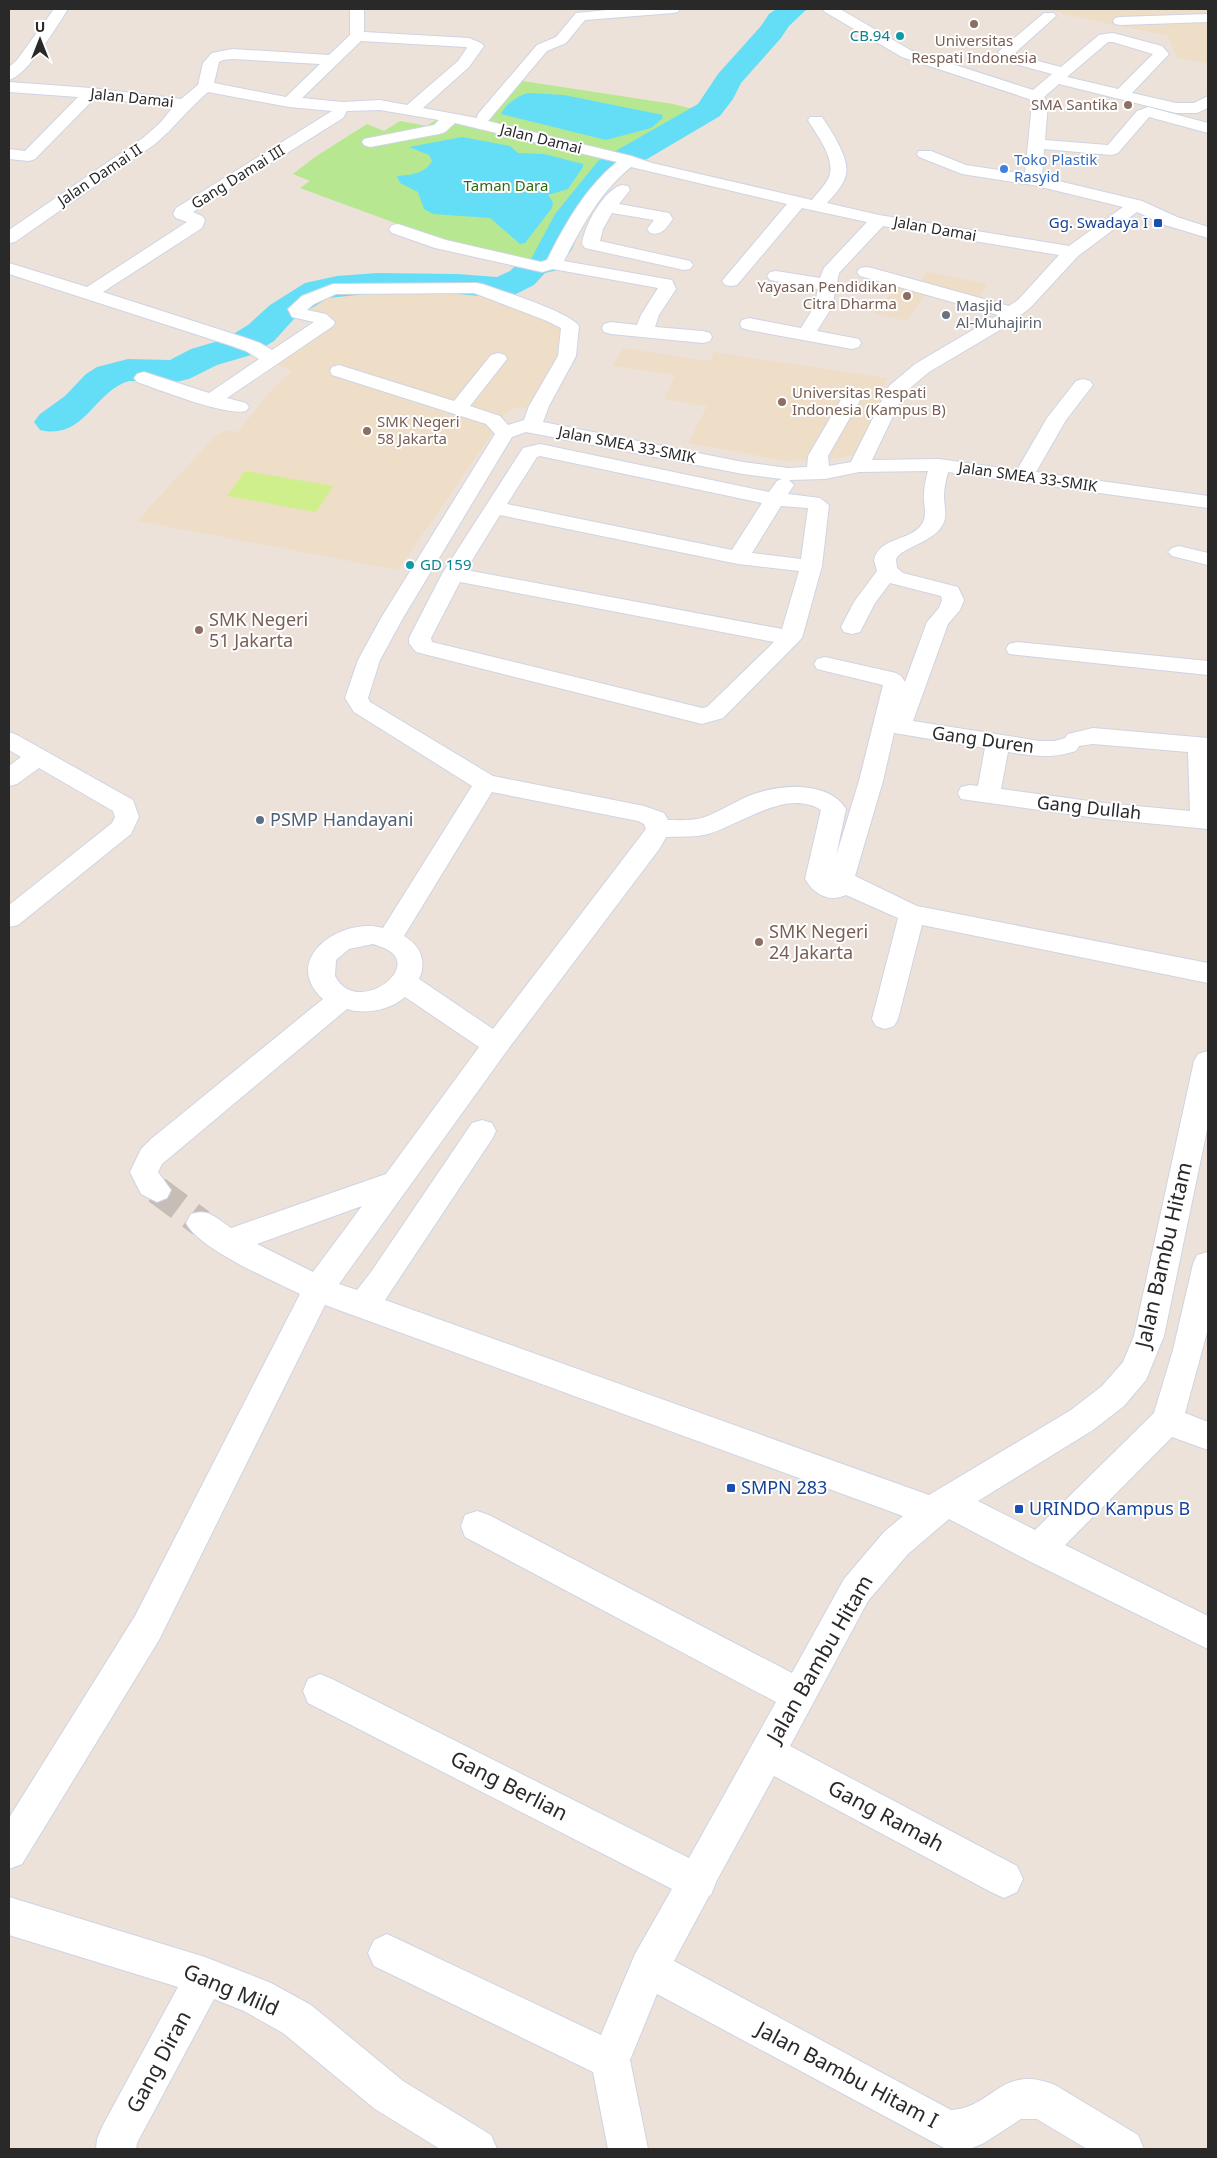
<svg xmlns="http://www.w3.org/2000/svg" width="1217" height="2158" font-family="'Noto Sans',sans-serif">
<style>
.education{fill:#efdec7}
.green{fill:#b7e791}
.pitch{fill:#cfef8c}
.water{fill:#64def6}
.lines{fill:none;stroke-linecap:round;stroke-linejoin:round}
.river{fill:#64def6;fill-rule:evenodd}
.minor-tunnel{stroke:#c5bdb6;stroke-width:28;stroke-dasharray:28 14;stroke-linecap:butt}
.minor-casing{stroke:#ced4e3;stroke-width:2}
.minor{fill:#fff;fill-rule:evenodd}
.education-dot{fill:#8d6e63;stroke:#fff;stroke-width:2}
.culture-dot{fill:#0f9aa8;stroke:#fff;stroke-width:2}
.shop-dot{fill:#3f7fe0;stroke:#fff;stroke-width:2}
.transit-dot{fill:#1a4fb4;stroke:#fff;stroke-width:2}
.worship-dot{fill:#6b7280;stroke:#fff;stroke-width:2}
.service-dot{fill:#5c6f8a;stroke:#fff;stroke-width:2}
.labels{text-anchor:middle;stroke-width:4;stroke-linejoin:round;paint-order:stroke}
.far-culture-label{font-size:15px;fill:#0d838f;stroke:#fff;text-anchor:end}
.far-education-label{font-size:15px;fill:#785e54;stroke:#fff;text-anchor:end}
.far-street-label{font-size:15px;fill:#292929;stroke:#fff}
.far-shop-label{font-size:15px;fill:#366cbe;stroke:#fff;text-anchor:start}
.far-park-label{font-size:15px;fill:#2e6a15;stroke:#fff}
.far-transit-label{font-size:15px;fill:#164399;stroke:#fff;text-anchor:end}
.far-worship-label{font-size:15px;fill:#5b616d;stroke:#fff;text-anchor:start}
.education-label{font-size:18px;fill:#785e54;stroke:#fff;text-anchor:start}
.street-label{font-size:18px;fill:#292929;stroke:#fff}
.service-label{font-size:18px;fill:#4e5e75;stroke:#fff;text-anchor:start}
.transit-label{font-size:18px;fill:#164399;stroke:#fff;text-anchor:start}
.near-street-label{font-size:21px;fill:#292929;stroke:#fff}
</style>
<rect width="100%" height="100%" fill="#ece2d9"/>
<!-- education -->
<g class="education">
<polygon points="1050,9 1208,9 1208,64 1177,58 1168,36 1066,15"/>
<polygon points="927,272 987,284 979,300 929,291 906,321 874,313 901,282 916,285"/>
<polygon points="463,290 488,297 563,326 562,357 529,409 518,407 507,412 398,570 137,521 216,435 227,430 238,432 268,394 292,371 272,362 323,314 303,308 341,291"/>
<polygon points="623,348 710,361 714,352 887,378 865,443 855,455 832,459 785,461 688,443 707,406 664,399 675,375 613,366"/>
</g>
<!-- green -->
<polygon class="green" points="516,80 673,104 701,111 609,164 570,209 543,261 534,262 444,241 300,188 310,181 293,174 315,157 367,124 384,131 400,121 427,126 438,118 477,126"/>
<!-- pitch -->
<polygon class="pitch" points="245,471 333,486 316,512 227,496"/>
<!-- water -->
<g class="water">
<path d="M529,93l35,2 99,20 -1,4 -11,9 -45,12 -105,-26c5,-10 17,-19 28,-21z"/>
<path d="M462,137l48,9 8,7 26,1 39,10v3l-15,22 -20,6 5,7 -1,6 -27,35 -5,1 -30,-26 -57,-4 -9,-5 -6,-17 -18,-9 -3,-7c13,-1 28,-2 35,-15l-3,-6 -20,-8z"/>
</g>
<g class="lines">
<!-- river -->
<path class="river" d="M776,9h31l-18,17 -8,12 -40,45 -8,16 -13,17 -100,59 -34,41 -14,33 -14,21 -13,3 -11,12 -20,10 -12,3 -45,-4 -80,-1 -49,5 -34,21 -20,22 -23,14 -34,10 -28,14 -13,3 -47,-1c-35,10 -45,60 -89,49l-6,-8 6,-8 25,-18 21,-22 11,-7 31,-8 42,1 21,-11 34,-10 23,-14 22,-20 35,-22 32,-7 40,-3 80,1 40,3 13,-6 7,-7 13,-3 25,-47 43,-53 100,-57 20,-30 43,-48 8,-12z"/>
<!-- minor-tunnel -->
<polyline class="minor-tunnel" points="157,1190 201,1223"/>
<!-- minor casing -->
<g class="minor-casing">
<g id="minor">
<path d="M54,9h14c-11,17 -40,66 -59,71v-13l8,-7z"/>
<path d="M350,9h14v23l105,6 12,5 3,3 -15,21 -46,41 54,10 1,-4 59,-69 19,-8 20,-24 42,-4h62l-2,3 -5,1 -88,7 -19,23 -19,8 -59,70 143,35 21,7 160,37c6,-8 15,-16 18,-26 4,-18 -14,-40 -22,-54l2,-3h12c8,12 28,41 24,57 -2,11 -12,21 -19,29l52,12 190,31 54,-39 -90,-22 -71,-11 -43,-17 -2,-3 2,-3h12l35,14 59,9 7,-71 -3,-4 -127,-42 -77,-45 -2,-3h17l72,42 121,39 19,-16 -44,-12 -10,-10 46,-39h10l2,3 -41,37 3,3 43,11 38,-32 5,-1 9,-1 49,13 7,8 -37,39 44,10h18l14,-7v12l-11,5h-21l-117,-29 -15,13 4,6 -3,37 63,5 29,-34 11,-4 60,16v10l-59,-16 -31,36 -6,2 -68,-6 -2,28 100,24 35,16 31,10v11l-43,-13 -28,-13 -59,44 -48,52 -25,19 -76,45 -25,21 -32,67 67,-1 78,11 30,-52 29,-37 7,-2 7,2 3,4 -27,35 -30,52 172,24v12l-260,-36c-2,8 -4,16 -4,24 0,11 4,20 -2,30 -10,17 -43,22 -46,34l1,8 6,5 55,14 6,13 -4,10 -12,14 -35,97 127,20h15l10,-3 3,-4 25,-6 115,10v91l-104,-10 -143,-20 -3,-6 3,-6 9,-2 8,1 7,-38 -91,-15 -11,48 -28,95 62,30 291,57v20l-286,-58 -24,94 -4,7 -9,3 -9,-3 -4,-7 26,-101 -52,-23c-17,8 -32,-1 -41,-16l16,-69c-34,-22 -79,14 -113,24 -13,4 -28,2 -42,3l-6,11 -154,204 -167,232 18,6 14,-18 101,-149 10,-3 10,3 4,8 -4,8 -107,161 544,195 142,-85 31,-24 21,-24 11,-26 60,-275 4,-7 10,-3v74l-44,211 -18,44 -22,26 -31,24 -115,71 57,29 119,-117 19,-63 20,-86 4,-9 11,-3v77l-23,84 23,9v28l-36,-13 -107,108 143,71v33l-181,-89 -78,-41 -41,35 -40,47 -78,145 227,120 6,13 -6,13 -13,6 -13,-6 -217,-116 -58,106 -5,13 -2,1 -35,65 277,149c42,-2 50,-47 104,-25l83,50 6,14h-57l-50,-30h-16l-37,24 -14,6h-24l-289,-155 -27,66 18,89h-40l-15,-77 -219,-106 -6,-13 6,-13 13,-6 214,101 34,-81 37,-65 -364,-186 -5,-12 5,-12 12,-5 12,5 357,179 87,-156 -311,-165 -4,-11 4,-11 12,-4 12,4 303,158 52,-94 40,-47 19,-16 -578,-211 -166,335 -137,224 -13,5v-51l126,-202 165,-322c-28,-14 -100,-44 -114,-71l5,-9c18,-6 25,4 40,14l155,-54 93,-127 -74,-50c-15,13 -40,18 -58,12l-185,155 -4,8 13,18 -4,8 -10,4 -16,-8 -11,-22 11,-23 10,-10 172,-140c-44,-40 19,-83 60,-71l89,-142 -118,-74 -9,-14 13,-38 23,-42 114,-184 -9,-10 -154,-49 -2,-4 2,-4 7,-2 115,36 37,-46 7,-2 7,2 2,4 -37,47 30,10 8,9 16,-5 5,-14 29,-50 3,-28 -14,-7 -73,-28 -138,1 -22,10 -7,6 19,4 9,8 -2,4 -106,72 19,5 3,4 -3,4c-21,5 -86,-21 -109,-29l-3,-4 3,-4 7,-2 65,21 50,-34 -13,-8 -17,-6 -220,-71v-11l78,24 100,-65 -11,-4 -3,-4 3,-6 156,-97 -43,-4 -81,-15c-19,16 -34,36 -53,52l-140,98 -6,1v-13l134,-92 17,-15 13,-16 -78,-9 -60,61 -6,2 -20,-2v-10l16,2 53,-54 -69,-5v-10l82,6 90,11 17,-14 5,-22 9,-10 20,-4 97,6 21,-20zM361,41l105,6 1,1 -9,13 -51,44 -27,-5 -38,2 -40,-4zM1108,42h5l40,12 -35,35 -51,-12zM232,59l88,5 -34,33 -72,-14 5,-21 4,-2zM380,110l59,10 -5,5 -70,14 -2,3 2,3 6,2 69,-13 6,-2 10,-9 162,39c-32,26 -52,62 -70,98l-6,2 -95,-22 -48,-16 -6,1 -3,4 3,4 43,15 107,24 11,-3 105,19 -17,27 -4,10 -26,-3 -7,2 -2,4 2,4 7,2 92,9 7,-2 2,-4 -2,-4 -7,-2 -48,-4 4,-12 17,-26 -4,-9 -108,-19c18,-35 36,-69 67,-94l156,37 -65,77 3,4 6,1 6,-1 65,-77 65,14 -43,46 -4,10 -44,-7 -6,1 -3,4 3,4 48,9 -4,18 -13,21 -52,-10 -7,2 -2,4 2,4 7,2 103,19 7,-2 2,-4 -2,-4 -42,-8 15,-24 7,-34 44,-47 176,29 -41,45 -9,6 -137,-38 -6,-1 -6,1 -3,4 3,4 138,39 -83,49 -26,22 -38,76 -22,4 -1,-10 35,-61 -3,-4 -7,-2 -7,2 -38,65 -1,11 -19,1 -45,-6 -200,-40 6,-16 27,-50 3,-30c-10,-14 -77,-35 -97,-42l-6,-1 -143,1 -31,12 -14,13 4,8 22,5 -42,28 -12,-7 -17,-6 -140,-45 99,-64 3,-8 -3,-4 -9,-4 150,-94 4,-7zM526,432l217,42 39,5 -5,2 -8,11 -229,-48 -17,4 -81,126 -33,64v5l7,9 286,72 21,-6 79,-80 20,-72 7,-61 -9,-7 -32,-4 6,-9 -5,-5 36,-1 34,-7 69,-1c-2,8 -4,15 -4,23 -1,10 4,21 -2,30 -12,18 -42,12 -48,36l3,11 -23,31 -13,25 3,5 8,2 8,-2 15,-29 15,-20 51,13 1,4 -3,8 -12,14 -22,60 -4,-6 -5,-3 -71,-16 -8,2 -3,5 3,5 66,16 -24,96 -23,75 10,-47c-17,-28 -64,-25 -92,-15 -18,6 -33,18 -52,24 -10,3 -24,2 -34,2l-4,-7 -20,-7 -151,-30 -123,-74 -2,-4 12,-38 23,-42 109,-181zM540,456l222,47 -30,47 -225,-46 30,-47zM781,506l27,2 -7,51 -49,-6zM500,515l238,49 61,7 -17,58 -316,-59zM460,582l314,60 -67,65 -5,1 -270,-66 -1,-4zM1093,744l95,8 2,59 -86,-8 -103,-14 7,-37c26,4 42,7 68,-1l3,-5zM492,792l146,29 6,3 2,5 -153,200 -74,-50c8,-17 2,-33 -15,-43zM373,944c5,2 10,3 15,6 34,19 -32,67 -53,26l1,-16 13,-11zM362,1206l-49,66 -56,-28z"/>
<polygon points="1208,14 1208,22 1120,25 1115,24 1113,21 1115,18 1120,17"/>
<path d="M622,185l6,1 2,4 -11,14 50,9 4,6c-7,9 -11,17 -23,14l-3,-4 7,-9 -42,-7 -9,16 -3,12 90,20 3,4 -3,4 -6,1 -99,-22 -3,-4c2,-18 22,-55 40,-59z"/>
<polygon points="1179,546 1208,553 1208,565 1172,556 1168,552 1172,548"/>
<polygon points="1017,642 1208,661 1208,675 1009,654 1006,649 1009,644"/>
<polygon points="9,732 17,735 133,800 139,817 131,834 18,925 9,927 9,905 112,823 115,817 113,811 39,768 17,784 9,786 9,766 21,757 9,750"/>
<polygon points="9,1897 205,1957 271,1983 311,2005 403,2081 491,2135 497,2149 440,2149 375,2109 283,2033 244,2011 214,1999 137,2143 136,2149 96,2149 97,2139 103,2125 178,1987 9,1935"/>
</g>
</g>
<!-- minor -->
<use href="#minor" class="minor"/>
</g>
<!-- markers -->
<g class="education-dot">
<circle cx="974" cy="24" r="5"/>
<circle cx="1128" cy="105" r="5"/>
<circle cx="907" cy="296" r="5"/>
<circle cx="782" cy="402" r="5"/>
<circle cx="367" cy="431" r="5"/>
<circle cx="199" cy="630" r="5"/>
<circle cx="759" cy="942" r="5"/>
</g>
<g class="culture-dot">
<circle cx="900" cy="36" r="5"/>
<circle cx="410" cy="565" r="5"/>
</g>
<circle class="shop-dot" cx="1004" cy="169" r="5"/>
<g class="transit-dot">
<rect x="1153" y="218" width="10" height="10" rx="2.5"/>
<rect x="726" y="1483" width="10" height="10" rx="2.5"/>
<rect x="1014" y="1504" width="10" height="10" rx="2.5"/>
</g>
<circle class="worship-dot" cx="946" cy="315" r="5"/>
<circle class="service-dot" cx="260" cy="820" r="5"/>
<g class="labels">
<!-- far-culture labels -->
<g class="far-culture-label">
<text x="890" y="41">CB.94</text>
<text x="420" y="570" text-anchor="start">GD 159</text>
</g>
<!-- far-education labels -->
<g class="far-education-label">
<text x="974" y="46" text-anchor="middle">Universitas<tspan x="974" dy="17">Respati Indonesia</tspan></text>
<text x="1118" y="110">SMA Santika</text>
<text x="897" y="292">Yayasan Pendidikan<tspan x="897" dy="17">Citra Dharma</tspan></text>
<text x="792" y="398" text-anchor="start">Universitas Respati<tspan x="792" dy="17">Indonesia (Kampus B)</tspan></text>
<text x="377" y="427" text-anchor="start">SMK Negeri<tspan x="377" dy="17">58 Jakarta</tspan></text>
</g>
<!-- far-street labels -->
<g class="far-street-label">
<text transform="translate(132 98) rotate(6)" y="5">Jalan Damai</text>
<text transform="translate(541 139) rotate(14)" y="5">Jalan Damai</text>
<text transform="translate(100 175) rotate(-34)" y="5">Jalan Damai II</text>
<text transform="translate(238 177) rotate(-32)" y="5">Gang Damai III</text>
<text transform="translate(935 229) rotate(10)" y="5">Jalan Damai</text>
<text transform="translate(627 445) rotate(11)" y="5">Jalan SMEA 33-SMIK</text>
<text transform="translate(1028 477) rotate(8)" y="5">Jalan SMEA 33-SMIK</text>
</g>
<!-- far-shop labels -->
<g class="far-shop-label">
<text x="1014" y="165">Toko Plastik<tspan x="1014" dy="17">Rasyid</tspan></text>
</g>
<!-- far-park labels -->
<g class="far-park-label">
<text x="506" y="191">Taman Dara</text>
</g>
<!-- far-transit labels -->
<g class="far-transit-label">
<text x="1148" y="228">Gg. Swadaya I</text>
</g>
<!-- far-worship labels -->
<g class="far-worship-label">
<text x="956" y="311">Masjid<tspan x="956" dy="17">Al-Muhajirin</tspan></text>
</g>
<!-- education labels -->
<g class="education-label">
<text x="209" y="626">SMK Negeri<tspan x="209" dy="21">51 Jakarta</tspan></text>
<text x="769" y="938">SMK Negeri<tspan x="769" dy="21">24 Jakarta</tspan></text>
</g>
<!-- street labels -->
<g class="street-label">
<text transform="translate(983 740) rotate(8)" y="6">Gang Duren</text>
<text transform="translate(1089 808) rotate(6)" y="6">Gang Dullah</text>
</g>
<!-- service labels -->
<g class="service-label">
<text x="270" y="826">PSMP Handayani</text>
</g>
<!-- transit labels -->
<g class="transit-label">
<text x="741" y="1494">SMPN 283</text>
<text x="1029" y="1515">URINDO Kampus B</text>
</g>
<!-- near-street labels -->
<g class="near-street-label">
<text transform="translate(1164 1255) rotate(-77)" y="7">Jalan Bambu Hitam</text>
<text transform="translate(820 1659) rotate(-60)" y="7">Jalan Bambu Hitam</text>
<text transform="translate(509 1786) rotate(27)" y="7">Gang Berlian</text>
<text transform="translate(886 1816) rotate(28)" y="7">Gang Ramah</text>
<text transform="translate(231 1990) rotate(23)" y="7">Gang Mild</text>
<text transform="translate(159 2062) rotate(-62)" y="7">Gang Diran</text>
<text transform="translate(847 2075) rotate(28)" y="7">Jalan Bambu Hitam I</text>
</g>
</g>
<!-- border -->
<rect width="1217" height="2158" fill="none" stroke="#292929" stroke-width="20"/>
<!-- north arrow -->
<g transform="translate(40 40)" stroke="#ffffff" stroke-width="4" paint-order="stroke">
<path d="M0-4L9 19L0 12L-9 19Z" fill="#292929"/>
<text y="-8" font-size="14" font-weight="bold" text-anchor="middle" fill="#292929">U</text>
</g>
</svg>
